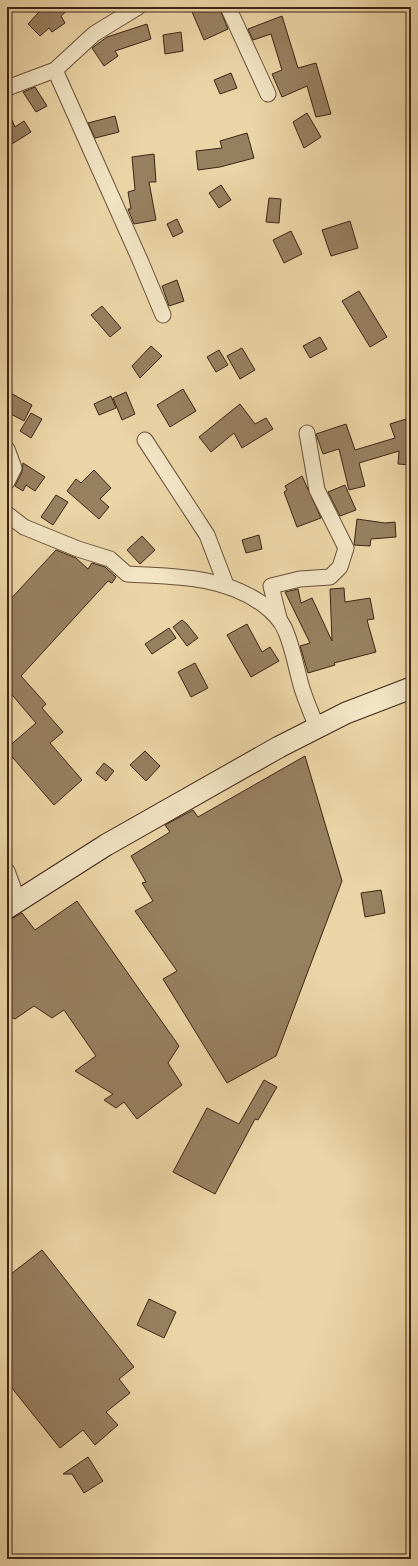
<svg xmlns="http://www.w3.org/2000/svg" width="418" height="1566" font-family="Cardo,serif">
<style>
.building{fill:#978060;stroke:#3d2415}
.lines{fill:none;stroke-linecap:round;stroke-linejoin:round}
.street-casing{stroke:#685039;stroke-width:17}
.secondary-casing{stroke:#3d2415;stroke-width:23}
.street{stroke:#f2e4c5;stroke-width:15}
.secondary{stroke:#f2e4c5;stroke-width:21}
</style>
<rect width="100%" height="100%" fill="#ebd5a6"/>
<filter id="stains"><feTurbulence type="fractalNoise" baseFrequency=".005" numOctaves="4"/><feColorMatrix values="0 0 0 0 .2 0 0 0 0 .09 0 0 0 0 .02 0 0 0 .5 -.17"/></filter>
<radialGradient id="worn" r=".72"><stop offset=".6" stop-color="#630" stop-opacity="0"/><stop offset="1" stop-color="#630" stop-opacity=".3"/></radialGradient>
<!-- building -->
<g class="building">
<polygon points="36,7 71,7 61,16 65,23 52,32 49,28 40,36 28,24 39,12"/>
<polygon points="190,7 219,7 228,29 204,40"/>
<polygon points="282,16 298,68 316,63 331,114 316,117 307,86 282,97 272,74 282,70 271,34 253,40 248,29"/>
<polygon points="147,24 151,39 115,51 118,56 104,66 92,48 107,37"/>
<polygon points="181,32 183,51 165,54 163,35"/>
<polygon points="231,73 237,88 220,94 214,80"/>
<polygon points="35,87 47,106 36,112 23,92"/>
<polygon points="7,109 15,127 24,121 31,132 7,147"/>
<polygon points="307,113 321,137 304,148 293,122"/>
<polygon points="115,116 119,132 95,138 88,123"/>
<polygon points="247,133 254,158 220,167 198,170 196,151 222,148 220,141"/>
<polygon points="154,154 156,182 149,182 156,220 134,224 128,209 131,209 128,192 135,190 132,157"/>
<polygon points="221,185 231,200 219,208 209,193"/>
<polygon points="269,198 281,199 279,223 266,222"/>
<polygon points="177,219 183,232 173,237 167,224"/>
<polygon points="350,221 358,248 331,256 322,230"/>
<polygon points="291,231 302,254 284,263 273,240"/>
<polygon points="177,280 184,301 169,306 162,286"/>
<polygon points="359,291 387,337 370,347 342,301"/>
<polygon points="102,306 121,328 110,337 91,315"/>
<polygon points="320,337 327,349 310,358 303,346"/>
<polygon points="151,346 162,356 140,378 132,366"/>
<polygon points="242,348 255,370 240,379 227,356"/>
<polygon points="219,350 228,365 216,372 207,357"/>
<polygon points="183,389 196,411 170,427 157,405"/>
<polygon points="7,391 32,405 24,421 7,412"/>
<polygon points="126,392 135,414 122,420 113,398"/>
<polygon points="111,396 116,408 99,415 94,404"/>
<polygon points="240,404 255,424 266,418 273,429 242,448 234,433 211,452 199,437"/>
<polygon points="31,413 42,419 31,438 20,431"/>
<polygon points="406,419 411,421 411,465 398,464 399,451 359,463 365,486 349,490 339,449 323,454 316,434 346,424 355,450 395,438 390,424"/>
<polygon points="23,463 45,477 35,491 26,485 23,491 15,486 22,472"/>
<polygon points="94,470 111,488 100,499 109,507 99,519 67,491 76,479 81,483"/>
<polygon points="302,476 321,518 297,527 284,492 287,490 285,486"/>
<polygon points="345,485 356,510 340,516 328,492"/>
<polygon points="56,495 68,502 53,525 41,517"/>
<polygon points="357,519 385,523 395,522 396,537 371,539 370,546 354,545"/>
<polygon points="259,535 262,549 246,553 242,540"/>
<polygon points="142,536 155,550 140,564 127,550"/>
<polygon points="56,550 76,558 88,569 92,563 105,567 116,577 112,583 108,581 21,676 46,704 42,708 63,732 50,743 82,780 54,805 7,751 7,748 36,723 7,689 7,603"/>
<polygon points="344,588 345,602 370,598 374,619 367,620 376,652 334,663 335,665 308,673 300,646 310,643 285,592 298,589 301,603 312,598 332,641 330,589"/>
<polygon points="182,620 187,624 198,638 187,646 173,627"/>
<polygon points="247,624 262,652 270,647 279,661 251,677 227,635"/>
<polygon points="169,628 176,638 152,654 145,644"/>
<polygon points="195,663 208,688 191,697 178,672"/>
<polygon points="145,751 160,766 146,781 130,765"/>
<polygon points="305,756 342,881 276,1056 227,1083 163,979 177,971 135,911 153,901 142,883 146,882 131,856 170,832 165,825 193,810 198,817"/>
<polygon points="104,763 114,771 106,781 96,773"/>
<polygon points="381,890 385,913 365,917 361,893"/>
<polygon points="77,901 179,1046 168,1063 182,1085 137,1119 124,1102 116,1108 104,1100 113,1094 75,1071 96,1056 64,1010 52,1018 34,1006 15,1019 7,1015 7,921 22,913 35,930"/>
<polygon points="264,1080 277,1087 258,1120 255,1119 215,1194 173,1172 207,1108 239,1124"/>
<polygon points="42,1250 134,1367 119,1379 130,1393 106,1412 118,1425 95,1445 83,1430 60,1448 7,1382 7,1277"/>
<polygon points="149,1299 176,1312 164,1338 137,1325"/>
<polygon points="88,1457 103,1481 84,1493 72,1474 63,1474"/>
</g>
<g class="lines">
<!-- street casing -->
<g class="street-casing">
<g id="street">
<polyline points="228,7 268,94"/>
<polyline points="55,70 140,260 163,315"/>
<polyline points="7,88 55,70 94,34 138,7"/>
<polyline points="145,440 207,535 226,585"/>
<polyline points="7,449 14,468 7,482"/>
<path d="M7,514l17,13 54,22 32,10 17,15c47,3 93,1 134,29 11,8 20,16 25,29 7,17 10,35 15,53 4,14 10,28 16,42"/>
<polyline points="279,618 271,586 300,579 330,577 340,567 346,548 317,490 307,433"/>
<polyline points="7,871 18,901"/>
</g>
</g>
<!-- secondary casing -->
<g class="secondary-casing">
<polyline id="secondary" points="7,908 106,845 279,747 346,713 411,688"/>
</g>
<!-- street -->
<use href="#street" class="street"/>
<!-- secondary -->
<use href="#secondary" class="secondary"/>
</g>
<!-- margin -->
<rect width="418" height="1566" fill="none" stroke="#ebd5a6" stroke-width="24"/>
<rect x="8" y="8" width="402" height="1550" fill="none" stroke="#3d2415" stroke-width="2"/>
<rect x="12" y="12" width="394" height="1542" fill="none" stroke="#3d2415"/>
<rect width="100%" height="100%" filter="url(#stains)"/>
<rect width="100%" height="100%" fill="url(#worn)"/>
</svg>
